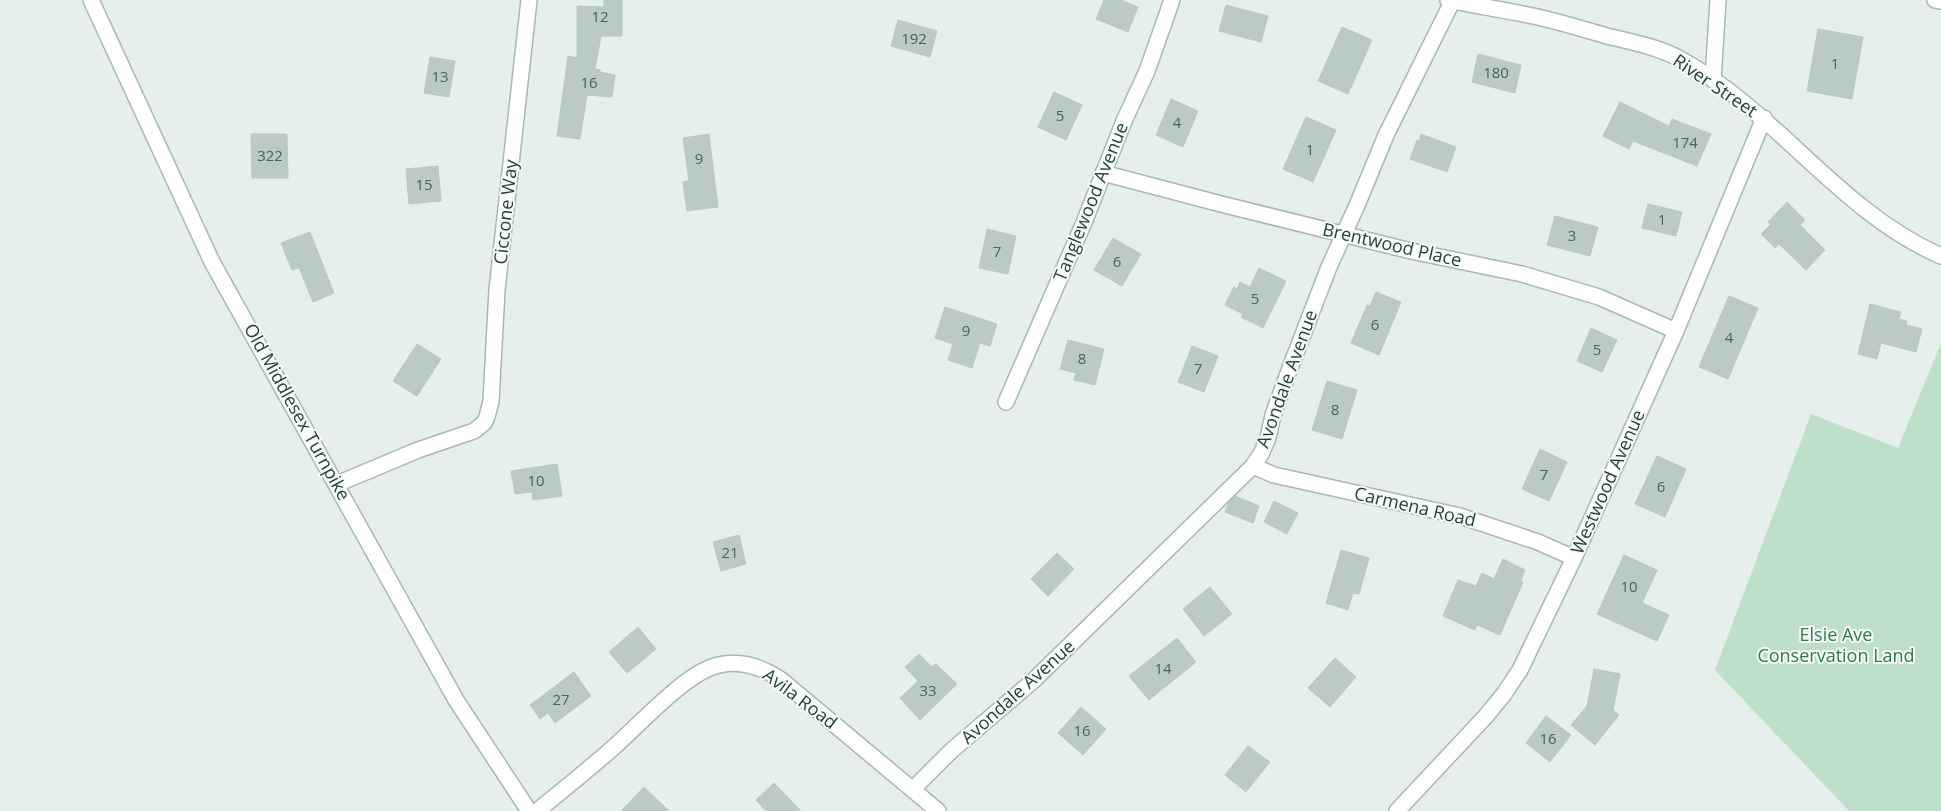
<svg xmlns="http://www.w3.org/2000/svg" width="1941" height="811" font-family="'Open Sans',sans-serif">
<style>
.green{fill:#bfe0c8}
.building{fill:#bbcac4;stroke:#b8c9c2}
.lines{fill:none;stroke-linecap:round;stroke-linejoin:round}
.street-casing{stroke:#a8b8b2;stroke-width:18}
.secondary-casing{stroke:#a4bbb3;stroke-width:18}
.street{stroke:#fff;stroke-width:15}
.secondary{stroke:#fff;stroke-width:15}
.labels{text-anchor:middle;stroke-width:4;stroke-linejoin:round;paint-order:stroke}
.number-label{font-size:15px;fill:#4a645c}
.street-label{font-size:18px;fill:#24423a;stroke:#f7fbf9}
.park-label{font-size:18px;fill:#2d7a4b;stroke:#f7fbf9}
</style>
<rect width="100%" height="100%" fill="#e6efeb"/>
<!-- green -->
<polygon class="green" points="1941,343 1941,811 1849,811 1715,670 1811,414 1898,448"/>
<!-- building -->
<g class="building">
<polygon points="604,0 622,0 622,36 601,36 595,69 600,70 600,72 615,75 612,97 587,95 580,139 557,136 568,56 577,58 577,6 604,7"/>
<polygon points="1104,0 1120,0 1138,7 1128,32 1096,19"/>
<polygon points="1226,5 1268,16 1261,42 1219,31"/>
<polygon points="898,20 937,31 930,57 891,46"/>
<polygon points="1342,27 1372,40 1348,94 1318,81"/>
<polygon points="1818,29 1863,37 1852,99 1807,91"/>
<polygon points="1478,54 1521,65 1515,93 1472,82"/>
<polygon points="430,57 455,61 449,97 424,93"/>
<polygon points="1054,92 1082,105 1066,140 1038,127"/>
<polygon points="1171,99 1198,111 1183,147 1156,135"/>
<polygon points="1620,102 1669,126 1672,119 1711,134 1697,166 1633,141 1629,149 1603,136"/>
<polygon points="1306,117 1336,130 1313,182 1283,169"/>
<polygon points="251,134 287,134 288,178 252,178"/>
<polygon points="709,134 718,207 687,211 683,182 689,181 683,138"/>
<polygon points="1421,134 1456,147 1447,172 1410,159 1417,140 1419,141"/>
<polygon points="438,166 441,201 409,204 406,169"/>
<polygon points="1787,202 1805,220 1800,225 1825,250 1806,270 1779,244 1775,248 1761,234 1771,224 1768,222"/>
<polygon points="1648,204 1682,212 1676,236 1642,228"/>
<polygon points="1555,216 1598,227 1590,256 1547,245"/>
<polygon points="987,229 1016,236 1008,274 979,268"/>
<polygon points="310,232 334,293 313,302 299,268 292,270 281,243"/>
<polygon points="1113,238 1141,254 1122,286 1094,270"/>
<polygon points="1259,268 1286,281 1263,328 1241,317 1243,314 1225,305 1234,287 1237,289 1240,282 1250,287"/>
<polygon points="1376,292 1401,302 1379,355 1351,343 1367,305 1370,306"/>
<polygon points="1729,296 1758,308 1728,379 1699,367"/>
<polygon points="1870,304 1901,312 1899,319 1907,321 1906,325 1922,329 1916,352 1881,343 1877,359 1858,354"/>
<polygon points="945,307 997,324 990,346 980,343 972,368 948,360 953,344 935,338"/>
<polygon points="1591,328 1617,340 1602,372 1577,361"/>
<polygon points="1068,340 1104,349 1095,385 1074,380 1076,373 1060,369"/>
<polygon points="417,344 441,359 417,396 393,381"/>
<polygon points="1192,346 1218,356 1204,392 1178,382"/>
<polygon points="1327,381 1357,390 1342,439 1312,430"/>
<polygon points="1540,449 1567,462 1549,501 1522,489"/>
<polygon points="1657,456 1686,469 1665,517 1635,504"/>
<polygon points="557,464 562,496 533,500 532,492 515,494 511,471"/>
<polygon points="1235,496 1259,506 1253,523 1225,512 1229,502"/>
<polygon points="1274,501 1298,513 1287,534 1264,522"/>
<polygon points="739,535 746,564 721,571 713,542"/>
<polygon points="1341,550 1369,558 1359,594 1353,593 1348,610 1326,603"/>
<polygon points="1057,553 1074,569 1048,596 1031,579"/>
<polygon points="1624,555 1657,570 1642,603 1669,615 1657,641 1597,614"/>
<polygon points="1503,559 1525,570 1521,580 1523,582 1500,635 1477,625 1475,630 1443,616 1458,580 1476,586 1482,573 1494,579"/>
<polygon points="1210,587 1232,614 1204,636 1183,609"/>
<polygon points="638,627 656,649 627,673 609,652"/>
<polygon points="1177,638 1196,662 1149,700 1129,676"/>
<polygon points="919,654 932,667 936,664 957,684 920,720 900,698 918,681 905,667"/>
<polygon points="1335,658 1356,677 1330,707 1308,688"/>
<polygon points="1594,669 1620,674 1613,710 1619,715 1595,745 1571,725 1587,706"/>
<polygon points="574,672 591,696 555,723 548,713 540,719 530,705"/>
<polygon points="1081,707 1106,729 1083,755 1058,733"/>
<polygon points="1546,716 1571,735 1550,762 1526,743"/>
<polygon points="1248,746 1270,762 1246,792 1225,775"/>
<polygon points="774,783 801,811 766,811 756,800"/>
<polygon points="644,787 669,811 621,811"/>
</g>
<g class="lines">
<!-- street casing -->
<g class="street-casing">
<g id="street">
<polyline points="91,0 212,262 456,700 529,811"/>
<polyline points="1935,0 1941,1"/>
<polyline points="1103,173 1221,204 1411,251 1522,274 1599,297 1676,331"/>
<polyline points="1006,402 1085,220 1124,121 1147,71 1172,0"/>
<polyline points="1253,466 1274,475 1460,516 1538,542 1574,558"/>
<polyline points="337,484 418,450 474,431 484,423 487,417 491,401 497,290 529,0"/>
<polyline points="913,789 951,751 1034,680 1253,466 1261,454 1268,438 1273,415 1290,368 1329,267 1358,203 1386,135 1453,0"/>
<path d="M537,811c26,-21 52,-42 77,-64 25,-22 70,-72 101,-81 23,-7 45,0 65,13l158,132"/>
<polyline points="1397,811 1486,716 1504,694 1520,670 1574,558 1676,331 1764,118"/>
</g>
</g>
<!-- secondary casing -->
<g class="secondary-casing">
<g id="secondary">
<path d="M1448,0c25,5 50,9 75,14 28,5 56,14 84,22 25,6 52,11 75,24 96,53 158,152 259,196"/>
<polyline points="1713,80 1718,0"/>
</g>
</g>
<!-- street -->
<use href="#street" class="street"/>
<!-- secondary -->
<use href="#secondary" class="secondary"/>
</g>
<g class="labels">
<!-- number labels -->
<g class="number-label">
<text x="600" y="22">12</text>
<text x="914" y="44">192</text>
<text x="1835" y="69">1</text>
<text x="1496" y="78">180</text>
<text x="440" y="82">13</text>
<text x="589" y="88">16</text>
<text x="1060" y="121">5</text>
<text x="1177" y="128">4</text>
<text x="1685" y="148">174</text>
<text x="1310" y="155">1</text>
<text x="270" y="161">322</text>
<text x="699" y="164">9</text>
<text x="424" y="190">15</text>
<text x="1662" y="225">1</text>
<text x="1572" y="241">3</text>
<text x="997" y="257">7</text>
<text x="1117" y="267">6</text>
<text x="1255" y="304">5</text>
<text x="1375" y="330">6</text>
<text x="966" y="336">9</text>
<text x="1729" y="343">4</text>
<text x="1597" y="355">5</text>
<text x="1082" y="364">8</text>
<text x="1198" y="374">7</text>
<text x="1335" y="415">8</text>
<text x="1544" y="480">7</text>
<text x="536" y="486">10</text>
<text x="1661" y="492">6</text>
<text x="730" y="558">21</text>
<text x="1629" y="592">10</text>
<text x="1163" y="674">14</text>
<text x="928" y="696">33</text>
<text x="561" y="705">27</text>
<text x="1082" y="736">16</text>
<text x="1548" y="744">16</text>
</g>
<!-- street labels -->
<g class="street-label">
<text transform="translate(1715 86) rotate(34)" y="6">River Street</text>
<text transform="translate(1091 202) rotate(-68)" y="6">Tanglewood Avenue</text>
<text transform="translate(506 212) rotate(-84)" y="6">Ciccone Way</text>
<text transform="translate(1392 245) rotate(13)" y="6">Brentwood Place</text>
<text transform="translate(1287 379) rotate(-70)" y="6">Avondale Avenue</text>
<text transform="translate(297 412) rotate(61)" y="6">Old Middlesex Turnpike</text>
<text transform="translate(1608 482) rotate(-66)" y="6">Westwood Avenue</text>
<text transform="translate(1415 507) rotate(13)" y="6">Carmena Road</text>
<text transform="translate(1018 692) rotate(-42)" y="6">Avondale Avenue</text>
<text transform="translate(800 699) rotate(37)" y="6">Avila Road</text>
</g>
<!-- park labels -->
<g class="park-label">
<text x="1836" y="641">Elsie Ave<tspan x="1836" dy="21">Conservation Land</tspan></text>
</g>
</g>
</svg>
